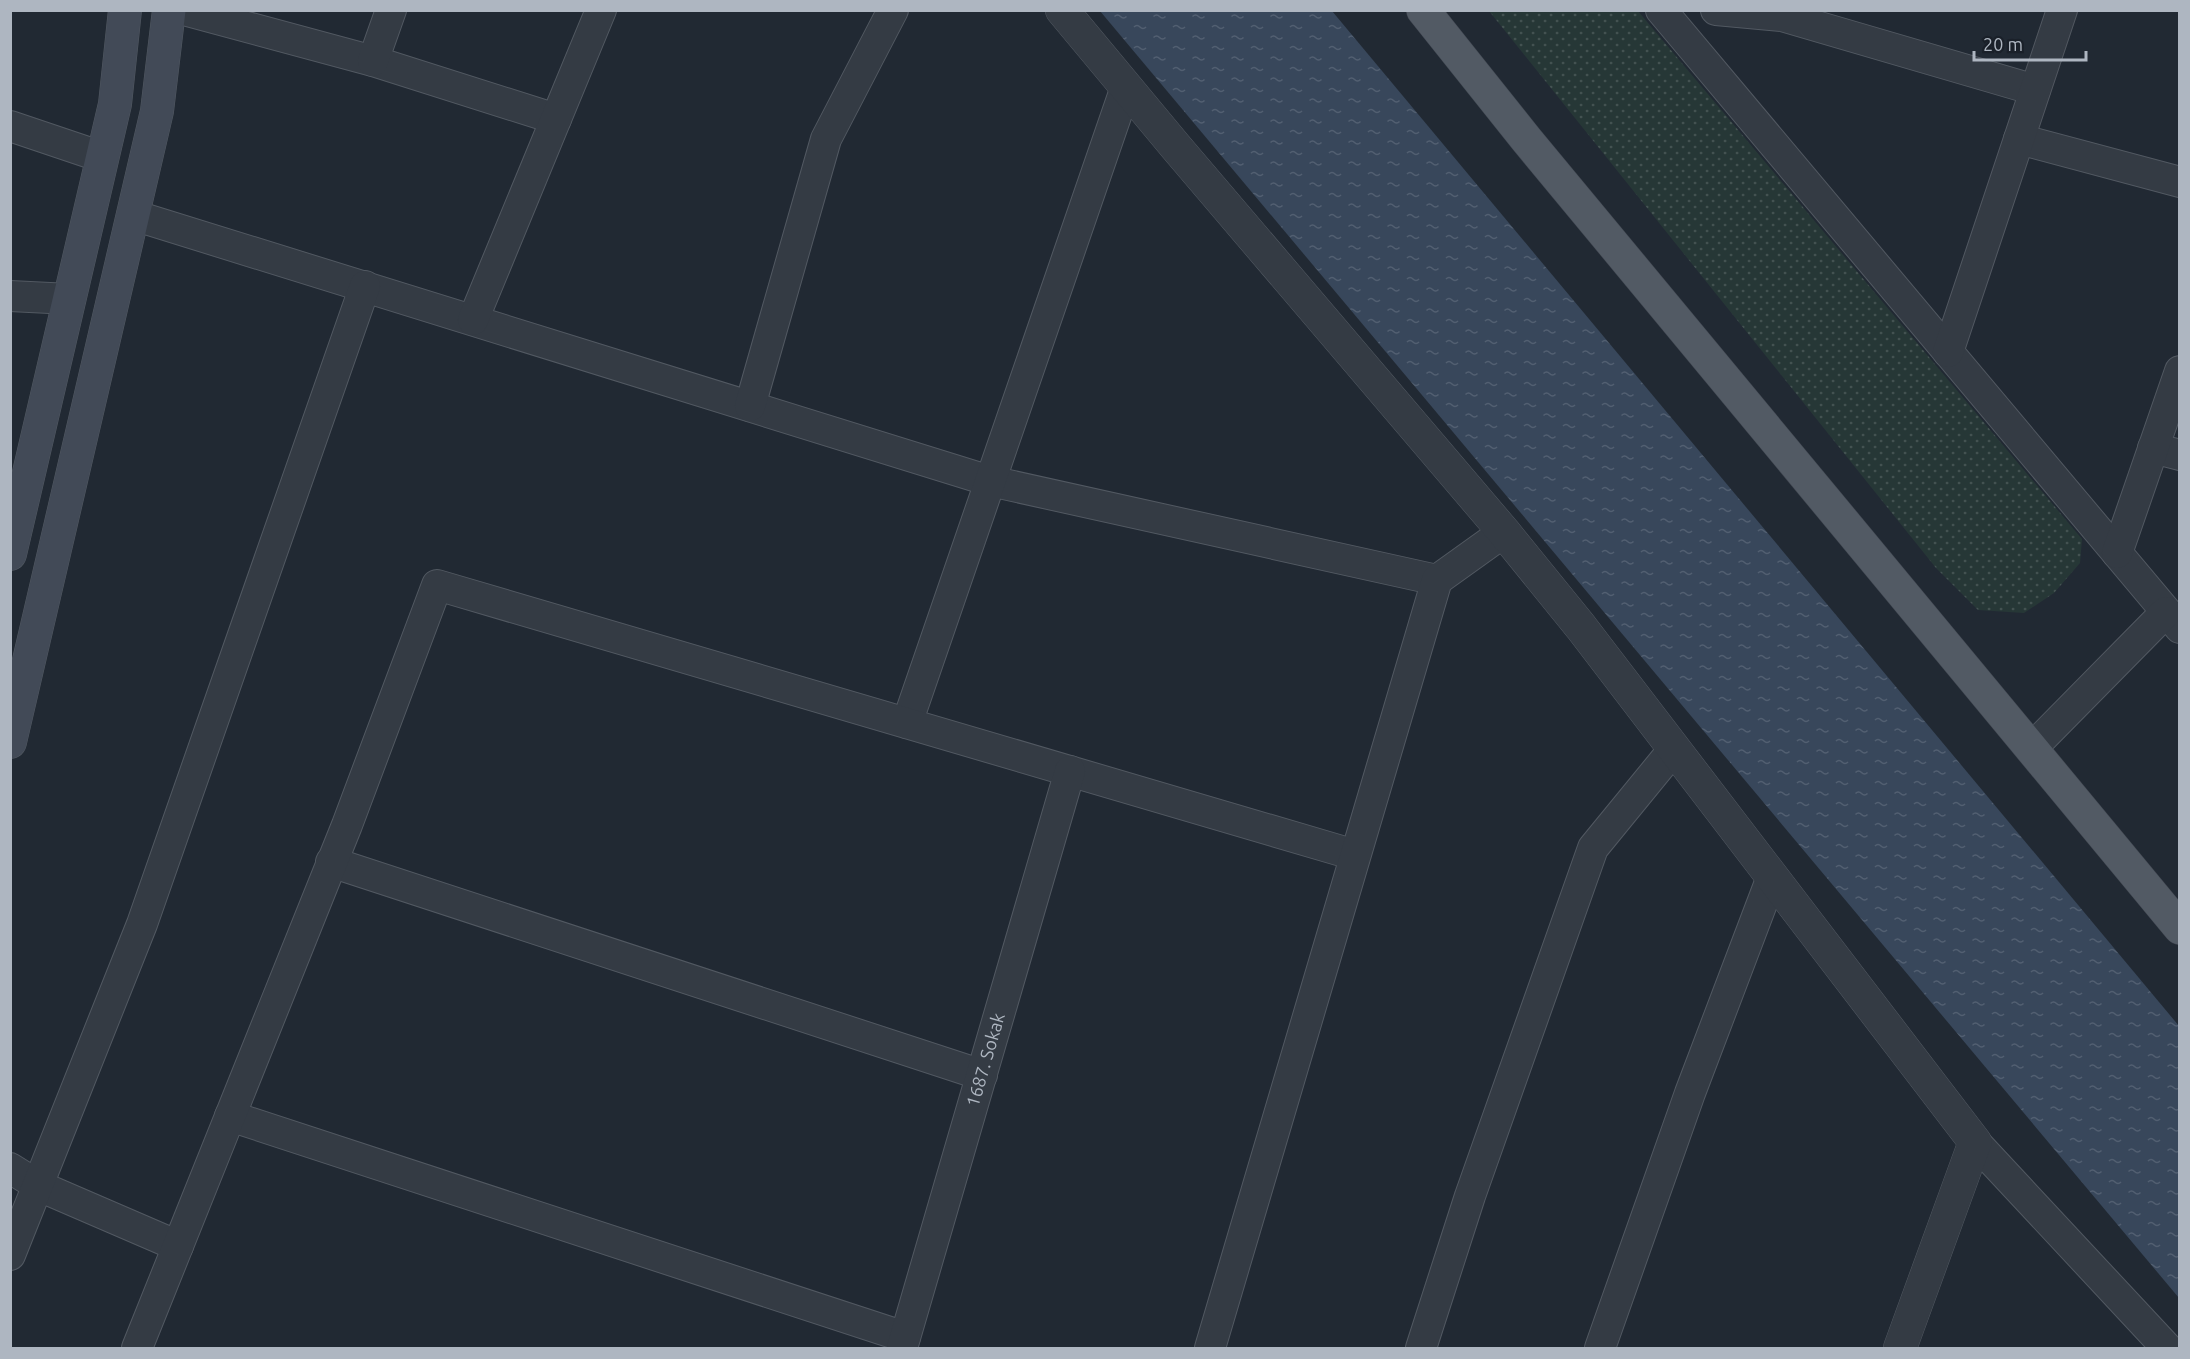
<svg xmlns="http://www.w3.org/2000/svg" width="2190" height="1359" font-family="Ubuntu,sans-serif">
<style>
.grass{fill:url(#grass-dots)}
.water{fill:url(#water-ripples)}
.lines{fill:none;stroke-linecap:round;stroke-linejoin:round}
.minor-casing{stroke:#525962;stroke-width:32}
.tertiary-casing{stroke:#525962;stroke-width:34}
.secondary-casing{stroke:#525962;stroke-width:34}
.primary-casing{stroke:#3e444e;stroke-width:34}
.minor{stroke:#343b44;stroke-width:30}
.tertiary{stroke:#343b44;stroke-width:33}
.secondary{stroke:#424a57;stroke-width:33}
.primary{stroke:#525a64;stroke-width:33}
.labels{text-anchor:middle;stroke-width:4.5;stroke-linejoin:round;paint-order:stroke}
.street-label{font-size:18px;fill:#aeb6c1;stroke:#1a2029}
</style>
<defs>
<pattern id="grass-dots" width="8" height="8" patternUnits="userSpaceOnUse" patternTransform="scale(1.5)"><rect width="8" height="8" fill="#263736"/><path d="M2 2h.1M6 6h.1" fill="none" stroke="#435251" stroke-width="1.8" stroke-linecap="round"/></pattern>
<pattern id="water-ripples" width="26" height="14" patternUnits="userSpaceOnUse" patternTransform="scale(1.5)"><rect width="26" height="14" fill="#38475b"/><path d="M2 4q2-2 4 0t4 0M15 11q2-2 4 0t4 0" fill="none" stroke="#525f71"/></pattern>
</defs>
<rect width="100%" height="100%" fill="#212933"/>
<!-- grass -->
<polygon class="grass" points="1489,11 1638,11 2082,539 2080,563 2054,593 2024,613 1978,610 1936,568"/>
<!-- water -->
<polygon class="water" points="1100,11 1332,11 2179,1026 2179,1298"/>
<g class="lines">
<!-- minor casing -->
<g class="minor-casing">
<g id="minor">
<polyline points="184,10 373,61 556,119"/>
<polyline points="1661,10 2180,628"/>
<polyline points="1716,10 1782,16 2035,90"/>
<polyline points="373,61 391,10"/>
<polyline points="10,126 102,157"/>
<polyline points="2019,139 2180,182"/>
<polyline points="133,215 990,481 1437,580"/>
<polyline points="10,296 70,299"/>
<polyline points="473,320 601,10"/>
<polyline points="1948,352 2062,10"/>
<polyline points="750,406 826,139 893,10"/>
<polyline points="2153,448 2180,455"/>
<polyline points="2117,553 2180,371"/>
<polyline points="907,723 1126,87"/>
<polyline points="2031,749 2166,612"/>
<polyline points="331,862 982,1075"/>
<polyline points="230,1116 905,1337"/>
<polyline points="1975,1142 2167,1348"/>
<polyline points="10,1168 39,1186 178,1246"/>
<polyline points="10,1255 142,924 365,286"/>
<polyline points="137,1348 347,825 437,585 1355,855"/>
<path id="s1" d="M902,1348l168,-577"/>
<polyline points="1210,1348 1437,580 1504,532"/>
<polyline points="1421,1348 1470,1196 1593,848 1674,749"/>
<polyline points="1600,1348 1690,1093 1772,877"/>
</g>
</g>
<!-- tertiary casing -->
<g class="tertiary-casing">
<polyline id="tertiary" points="1062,10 1176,147 1504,532 1581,627 1975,1142 1900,1348"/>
</g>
<!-- secondary casing -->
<g class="secondary-casing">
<g id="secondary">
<polyline points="10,554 115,104 125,10"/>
<polyline points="10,742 157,111 169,10"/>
</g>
</g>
<!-- primary casing -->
<g class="primary-casing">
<polyline id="primary" points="1423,10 1526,139 2180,928"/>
</g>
<!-- minor -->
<use href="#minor" class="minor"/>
<!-- tertiary -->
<use href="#tertiary" class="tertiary"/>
<!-- secondary -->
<use href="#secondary" class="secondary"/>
<!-- primary -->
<use href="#primary" class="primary"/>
</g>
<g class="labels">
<!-- street labels -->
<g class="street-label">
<text dy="6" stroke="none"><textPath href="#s1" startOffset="300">1687. Sokak</textPath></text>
</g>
</g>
<!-- border -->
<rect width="2190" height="1359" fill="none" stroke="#aeb6c1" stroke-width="24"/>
<!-- scale -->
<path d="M1974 51v9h112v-9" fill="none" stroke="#aeb6c1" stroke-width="3"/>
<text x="1983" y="51" font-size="18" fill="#aeb6c1" stroke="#1a2029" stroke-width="4.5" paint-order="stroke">20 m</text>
</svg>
